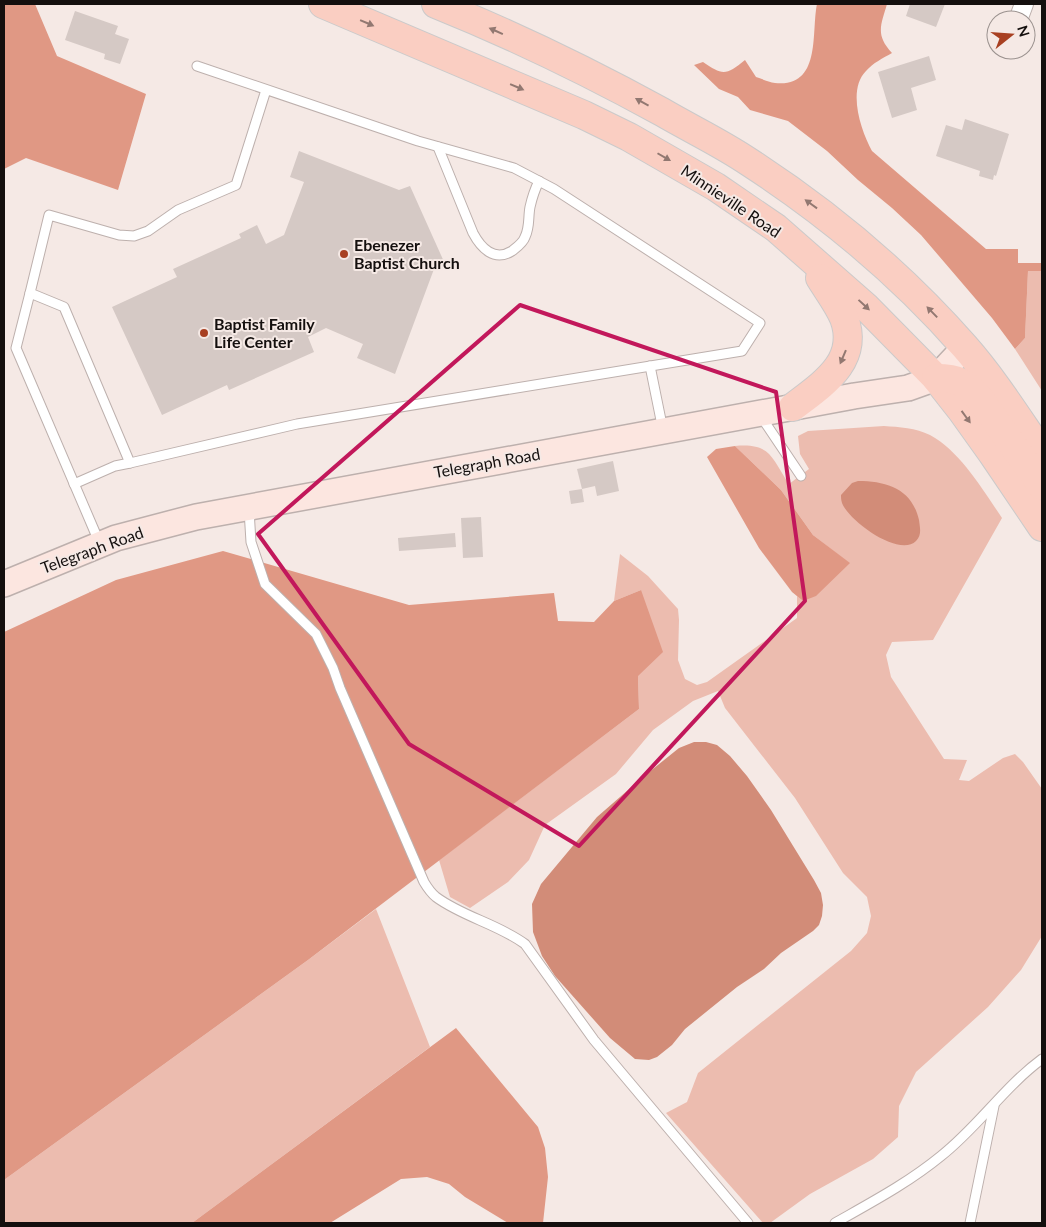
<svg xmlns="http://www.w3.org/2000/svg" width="1046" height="1227" font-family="Lato,sans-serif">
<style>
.green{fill:#ecbcaf}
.forest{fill:#e09884}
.water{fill:#d28c78}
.building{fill:#d5c9c5}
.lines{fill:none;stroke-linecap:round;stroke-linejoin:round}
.service-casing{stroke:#bdb0ad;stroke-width:11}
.minor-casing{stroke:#bdb0ad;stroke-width:20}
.secondary-casing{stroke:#bdb0ad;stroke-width:28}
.primary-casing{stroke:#cbcaca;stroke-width:30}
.service{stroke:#fff;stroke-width:9}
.minor{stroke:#fff;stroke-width:18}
.secondary{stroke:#fce6e0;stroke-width:25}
.primary{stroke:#facec2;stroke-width:28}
.oneway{fill:#927871}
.marked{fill:none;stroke:#c2185b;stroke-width:4;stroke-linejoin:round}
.poi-dot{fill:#a84022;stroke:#f5e9e5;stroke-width:2}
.labels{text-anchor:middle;stroke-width:4;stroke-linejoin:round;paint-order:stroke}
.street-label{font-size:16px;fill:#140f0e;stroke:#f5e9e5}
.poi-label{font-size:16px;font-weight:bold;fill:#140f0e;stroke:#f5e9e5;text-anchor:start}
</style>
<rect width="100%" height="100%" fill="#f5e9e5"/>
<!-- green -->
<g class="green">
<polygon points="1028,271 1042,271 1042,391 1015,349 1025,338"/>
<path d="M884,426c15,1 32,2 46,9 30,16 53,55 72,83l-69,122 -41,2 -6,13 5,22 53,82 23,1 -8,20 10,1 34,-23 12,-4 8,8 19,27v147l-21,34 -33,37 -72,65 -17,34 -1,31 -25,22 -63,35 -40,29h-7l-97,-110 21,-11 11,-29 153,-122 16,-18 4,-17 -4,-19 -24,-24 -48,-75 -70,-90 -7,-17 -25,10 -40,29 -37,44 -71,51 -16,35 -21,22 -38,26 -20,-11 -11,-37 200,-151 -1,-33 3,-86 -27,11 6,-47 28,22 30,33 1,11 -1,40 7,19 12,6 10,-3 90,-64v-22l6,5 46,-38 -36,-28 -32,-45 -46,-44c36,-3 36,11 54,38l20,-15 -9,-15 -2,-18 10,-5z"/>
<polygon points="376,909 430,1047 192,1223 4,1223 4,1180 308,960"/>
</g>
<!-- forest -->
<g class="forest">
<polygon points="4,4 35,4 57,56 146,94 118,190 26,158 4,169"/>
<path d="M817,4h70c-6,21 -12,31 5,49 -9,5 -19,10 -26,18 -19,19 -5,60 6,80l114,98h32v14h24v8h-14l-3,67 -10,11 -23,-31 -71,-83 -29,-27 -34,-28 -31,-29 -39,-30 -38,-11 -12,-13 -19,-8 -25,-24 9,-3c19,13 23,14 42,-2l11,17c6,2 13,5 19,6 47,5 36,-51 42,-79z"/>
<polygon points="735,446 781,490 813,535 850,563 816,596 803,601 792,592 759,548 707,457 716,449"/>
<polygon points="223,551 409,605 554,593 558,621 594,622 614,601 641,590 663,652 638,676 639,709 308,960 4,1180 4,632 116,580"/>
<polygon points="456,1028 538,1127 545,1148 548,1177 543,1223 508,1223 465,1197 449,1184 427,1177 401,1179 330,1223 192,1223"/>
</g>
<!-- water -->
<g class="water">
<path d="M858,481c29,0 54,8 61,39 1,8 3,15 -3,21 -17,17 -68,-21 -74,-38 -1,-3 -1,-6 -1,-8l11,-12z"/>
<polygon points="694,742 706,742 717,745 730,756 747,776 771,810 814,880 821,893 823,905 822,916 819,925 813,931 781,953 764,969 737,987 685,1029 672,1045 657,1057 649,1060 635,1059 610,1038 555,976 542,956 533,932 532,904 541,884 597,817 643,777 679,748"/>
</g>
<!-- building -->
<g class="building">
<polygon points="910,4 945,4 936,27 906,16"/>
<polygon points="75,11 118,26 115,34 129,39 120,64 104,59 105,54 65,40"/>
<polygon points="929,56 936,80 911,88 917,110 892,118 878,72"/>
<polygon points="965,119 1009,134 996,176 994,175 993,180 979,176 980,171 936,156 946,125 962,130"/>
<polygon points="299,151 399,190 410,186 445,264 434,269 395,374 357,358 363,344 326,328 308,337 314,352 229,390 227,385 162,415 112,307 177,277 173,269 241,238 239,234 257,225 266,244 284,235 304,182 290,177"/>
<polygon points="613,461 619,491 597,496 595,486 582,489 577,469"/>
<polygon points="582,489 584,502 571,504 569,491"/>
<polygon points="481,517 483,557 463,558 461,518"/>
<polygon points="455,533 456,547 399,551 398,538"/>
</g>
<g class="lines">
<!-- service casing -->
<g class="service-casing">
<g id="service">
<polyline points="197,66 418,141 514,168 554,189 760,323 742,351 297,424 130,463 64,307 30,293 49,215 119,235 134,236 148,231 178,210 236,185 266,90"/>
<path d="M438,147l35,86c8,15 21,29 39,18 5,-4 11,-8 13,-14 5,-10 3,-20 5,-30 2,-9 5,-18 9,-26"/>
<polyline points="30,293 16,348 100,544"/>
<polyline points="650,366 663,430"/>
<polyline points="760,415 801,476"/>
<polyline points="74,484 115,466 130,463"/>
<path d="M249,510l2,32 14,42 51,50 17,34 7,20 84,194c3,5 7,11 12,15 27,20 62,27 89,47l69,96 154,183"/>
<path d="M835,1223c37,-21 73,-40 106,-67 37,-29 63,-69 101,-97"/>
<polyline points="970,1223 994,1106"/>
</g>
</g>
<!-- minor casing -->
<g class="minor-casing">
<polyline id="minor" points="1018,20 1024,4"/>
</g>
<!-- secondary casing -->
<g class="secondary-casing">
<polyline id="secondary" points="4,584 116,538 196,517 854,396 908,388 936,378 965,347"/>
</g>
<!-- primary casing -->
<g class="primary-casing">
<g id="primary">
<polyline points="323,4 584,115 629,137 716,187 776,228 866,307 936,378 962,411 992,453 1042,527"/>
<path d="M436,4c77,31 153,68 226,108 29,17 59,31 87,50 80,52 153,113 216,185 29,33 52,70 77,106"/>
<path d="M936,378c21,0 30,4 44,21l62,87"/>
<path d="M793,407c30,-23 67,-46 51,-89 -6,-14 -16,-27 -24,-40"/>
</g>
</g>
<!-- service -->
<use href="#service" class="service"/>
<!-- minor -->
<use href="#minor" class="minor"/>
<!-- secondary -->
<use href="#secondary" class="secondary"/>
<!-- primary -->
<use href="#primary" class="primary"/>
</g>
<!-- one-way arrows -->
<defs><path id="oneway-solid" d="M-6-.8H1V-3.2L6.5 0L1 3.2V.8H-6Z" transform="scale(1.25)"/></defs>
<g class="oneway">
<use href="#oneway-solid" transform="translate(367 23) rotate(23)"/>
<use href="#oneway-solid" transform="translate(496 31) rotate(-156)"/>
<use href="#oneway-solid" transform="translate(517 87) rotate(23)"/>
<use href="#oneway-solid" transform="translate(642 102) rotate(-151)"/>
<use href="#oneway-solid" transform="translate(664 157) rotate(30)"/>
<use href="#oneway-solid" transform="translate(811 204) rotate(-144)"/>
<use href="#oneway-solid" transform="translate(864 305) rotate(43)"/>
<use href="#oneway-solid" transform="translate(932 312) rotate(-134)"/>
<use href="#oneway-solid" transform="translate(843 357) rotate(113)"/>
<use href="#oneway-solid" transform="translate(966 417) rotate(54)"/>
</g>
<!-- marked area -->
<path class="marked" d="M520,305l256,87 29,209 -226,245 -170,-102 -151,-210z"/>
<!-- markers -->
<g class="poi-dot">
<circle cx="344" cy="254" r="5"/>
<circle cx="204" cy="333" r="5"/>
</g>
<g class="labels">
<!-- street labels -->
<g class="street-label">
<text transform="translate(731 201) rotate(34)" y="6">Minnieville Road</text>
<text transform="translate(487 463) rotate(-10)" y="6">Telegraph Road</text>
<text transform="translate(92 550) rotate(-20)" y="6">Telegraph Road</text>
</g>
<!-- poi labels -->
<g class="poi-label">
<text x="354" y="251">Ebenezer<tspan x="354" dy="18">Baptist Church</tspan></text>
<text x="214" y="330">Baptist Family<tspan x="214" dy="18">Life Center</tspan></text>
</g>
</g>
<!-- border -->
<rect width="1046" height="1227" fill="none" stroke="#140f0e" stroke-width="10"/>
<!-- north arrow -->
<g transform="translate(1011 35) rotate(73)"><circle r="24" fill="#f5e9e5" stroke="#9b928f"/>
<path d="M0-4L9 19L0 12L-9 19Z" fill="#a84022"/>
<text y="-8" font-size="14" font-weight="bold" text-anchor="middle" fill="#140f0e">N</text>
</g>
</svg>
